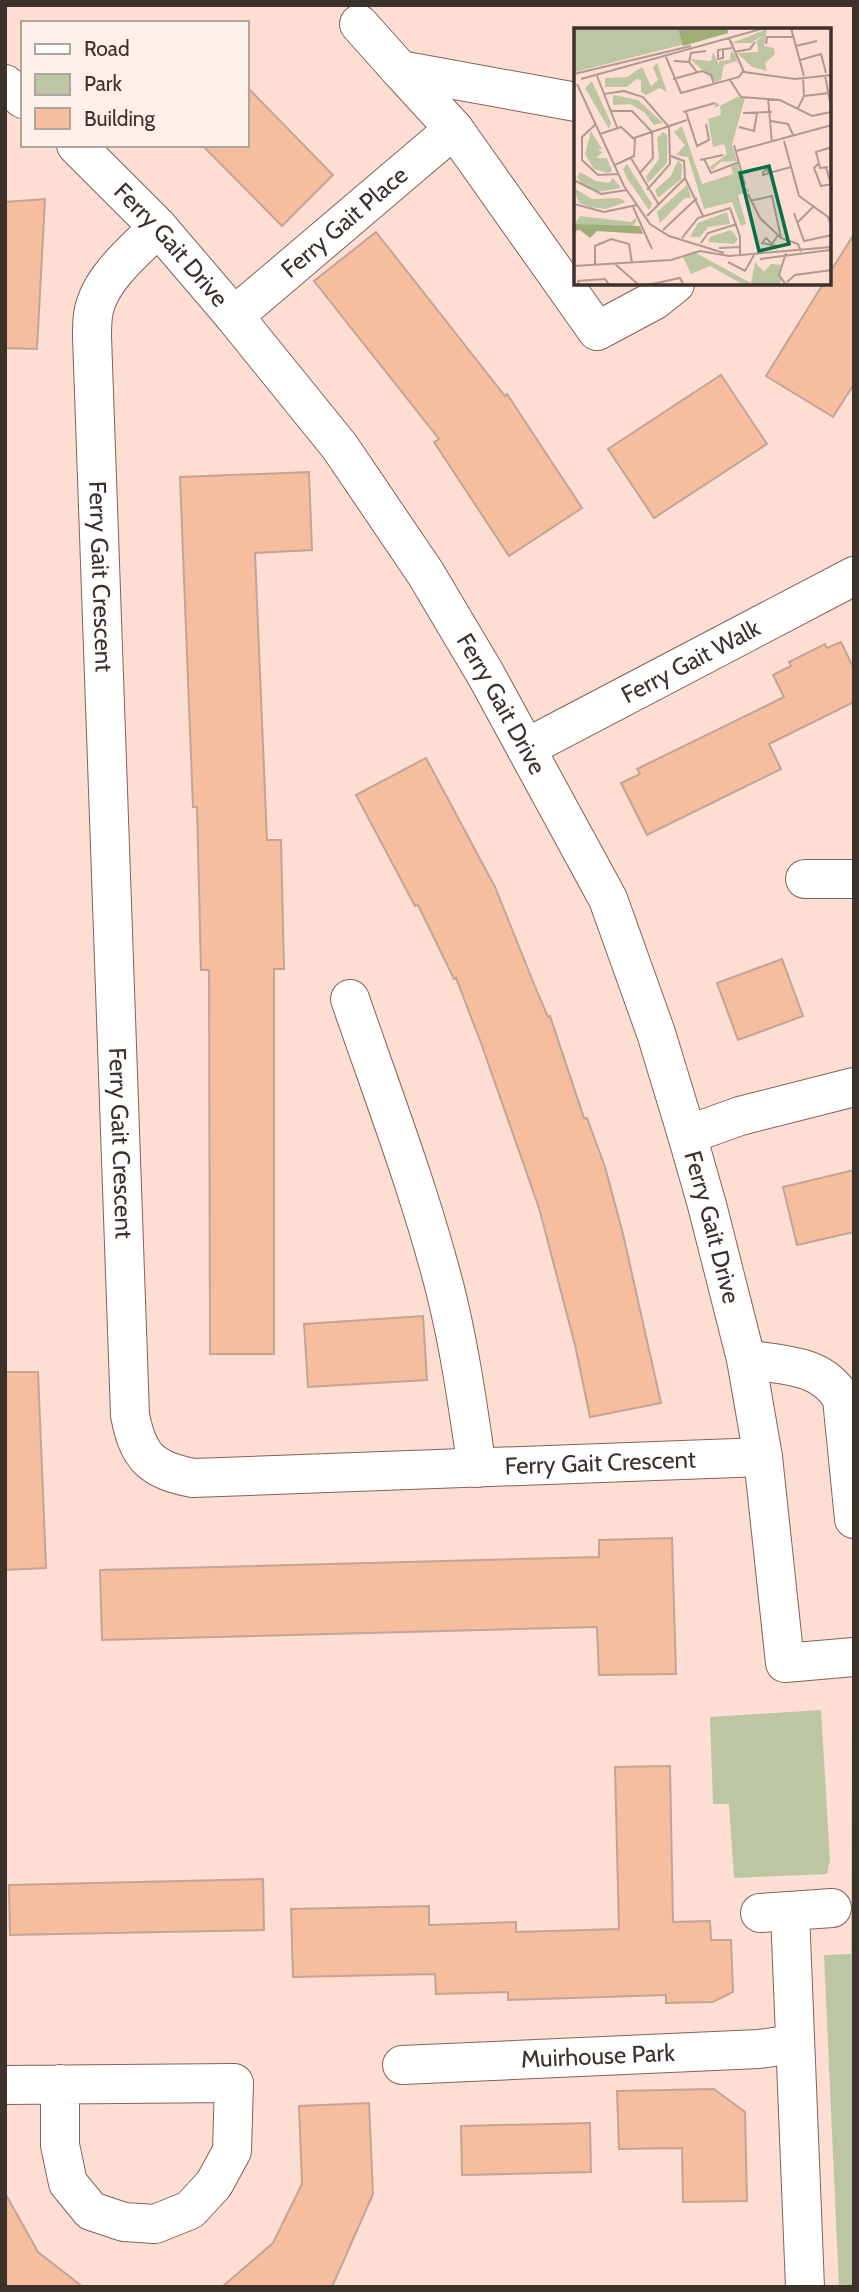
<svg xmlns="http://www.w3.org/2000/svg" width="859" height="2292" font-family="Cabin,sans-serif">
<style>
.green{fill:#bcc6a2}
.building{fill:#f6bd9f;stroke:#c1a597;stroke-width:2}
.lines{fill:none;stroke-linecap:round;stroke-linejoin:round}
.minor-casing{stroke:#7f645a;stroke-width:40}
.minor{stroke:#fff;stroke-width:38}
.labels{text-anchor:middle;stroke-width:5;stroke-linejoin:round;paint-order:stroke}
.street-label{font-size:24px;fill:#3d312c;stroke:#fdf0eb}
.inset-road{fill:none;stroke:#b19990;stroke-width:2}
.view{fill:#077047;fill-opacity:0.15;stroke:#077047;stroke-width:3.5}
.inset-edge{fill:none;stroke:#3d312c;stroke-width:3.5}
</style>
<rect width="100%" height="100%" fill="#feded2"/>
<!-- green -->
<g class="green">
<polygon points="852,1708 854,1708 854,2287 839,2287 824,1955 851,1954"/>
<polygon points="821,1710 830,1860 827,1874 734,1878 729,1804 713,1804 710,1717"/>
</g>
<!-- building -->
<g class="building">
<polygon points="247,87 333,175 282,226 202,145 247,145"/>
<polygon points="45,199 37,349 5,348 5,202"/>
<polygon points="376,232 505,396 507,394 582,508 509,556 434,442 439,439 314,281"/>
<polygon points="854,234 854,384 833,417 766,376 823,284 829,284 829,274"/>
<polygon points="721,375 767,444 654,518 608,449"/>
<polygon points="309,472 312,550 255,553 267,840 281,840 284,969 274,969 274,1354 210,1354 209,970 201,970 197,807 193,807 180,477"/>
<polygon points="841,642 854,669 854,702 769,744 781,769 647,835 621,783 640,774 637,769 784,697 773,675 791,666 789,662 825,644 827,648"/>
<polygon points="426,758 495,887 534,984 548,1017 550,1016 584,1118 587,1118 605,1167 623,1234 661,1403 590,1417 575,1345 539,1208 481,1043 456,978 454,979 418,905 415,906 356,795"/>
<polygon points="782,959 803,1016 738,1040 717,983"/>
<polygon points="854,1170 854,1232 797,1245 783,1187"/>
<polygon points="423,1316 427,1380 308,1387 304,1324"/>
<polygon points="5,1372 38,1372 46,1568 5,1570"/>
<polygon points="672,1538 676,1674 599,1675 597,1627 102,1640 100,1570 599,1557 599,1540"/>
<polygon points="670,1766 673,1922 710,1921 711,1940 731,1940 733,1992 713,2002 666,2003 666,1995 508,2000 508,1992 436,1994 435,1974 293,1977 291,1909 429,1906 429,1925 516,1922 516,1932 619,1929 615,1767"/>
<polygon points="263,1879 264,1930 10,1935 9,1885"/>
<polygon points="714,2089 745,2112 747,2201 683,2202 682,2148 619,2149 617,2091"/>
<polygon points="369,2103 373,2194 332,2287 222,2287 273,2243 302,2184 299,2106"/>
<polygon points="590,2123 591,2172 462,2175 461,2126"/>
<polygon points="5,2193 38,2252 83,2287 5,2287"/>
</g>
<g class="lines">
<!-- minor casing -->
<g class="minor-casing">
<g id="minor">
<polyline points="359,24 400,70 576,102"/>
<polyline points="400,70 454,129"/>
<polyline points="5,84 23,99"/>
<path id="s1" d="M76,145l82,82 76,89 106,131 86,127 60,101 122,224 48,134 31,102 20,70 39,154 17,98 22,206 69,-6"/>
<path id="s2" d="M158,227c-21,22 -52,46 -62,76 -4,10 -4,22 -4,33l38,1079c8,42 21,55 63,63l570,-21"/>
<path id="s3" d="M234,316l220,-187 143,202 58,-31 20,-16"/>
<path id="s4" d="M526,748l328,-172"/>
<polyline points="805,879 854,879"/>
<path d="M350,999c33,96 70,192 95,290 15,59 23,119 32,179"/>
<polyline points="687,1135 740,1116 854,1087"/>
<path d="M746,1359c37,7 76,4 96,40l12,120"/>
<polyline points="790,1912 805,2287"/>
<polyline points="760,1913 832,1908"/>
<path id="s5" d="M402,2065l357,-16 36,-5"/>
<polyline points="5,2085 234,2083 232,2151 214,2184 190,2210 155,2224 124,2222 91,2211 68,2183 60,2145 60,2084"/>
</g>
</g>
<!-- minor -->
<use href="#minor" class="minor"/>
</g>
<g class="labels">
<!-- street labels -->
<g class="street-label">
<text dy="8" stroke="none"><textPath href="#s3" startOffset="145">Ferry Gait Place</textPath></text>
<text dy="8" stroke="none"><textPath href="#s1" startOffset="138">Ferry Gait Drive</textPath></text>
<text dy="8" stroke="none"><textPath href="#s2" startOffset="373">Ferry Gait Crescent</textPath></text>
<text dy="8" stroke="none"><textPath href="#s4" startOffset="186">Ferry Gait Walk</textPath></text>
<text dy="8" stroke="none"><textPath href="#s1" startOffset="705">Ferry Gait Drive</textPath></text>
<text dy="8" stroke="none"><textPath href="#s2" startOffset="940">Ferry Gait Crescent</textPath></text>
<text dy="8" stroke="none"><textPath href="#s1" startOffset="1272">Ferry Gait Drive</textPath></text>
<text dy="8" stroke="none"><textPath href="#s2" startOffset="1717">Ferry Gait Crescent</textPath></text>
<text dy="8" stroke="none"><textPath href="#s5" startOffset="196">Muirhouse Park</textPath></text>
</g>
</g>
<!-- overview -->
<g transform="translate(574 28)">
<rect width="257" height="257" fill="#feded2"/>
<path d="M0,0h153l1,5 -153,39zM193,1l-3,17 10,2 1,6 -10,9 2,8 -15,-4 -15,-14 21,-1 -1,-11 5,-5 -11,7h-19zM157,22l4,5 4,11 -3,-5 -12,4 -3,15 -5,2 -26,-23 21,2 2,-9 6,13v-4l11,-1zM83,35l10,29 -8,-4 -13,7 -5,-3v-12l-5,-1 -9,8h-22v-9l22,-1 15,-10 9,19 7,-6 -5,-12zM18,53l19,42 -2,6 -24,-41zM39,67l25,5 25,23 -9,2 -10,-13 -14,-8 -17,1zM163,69l8,1 -13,47 5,16 -16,1 -9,8 -2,-3 17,-13 -3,-10 -11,3 -5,-28 13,-4 -1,-9 -6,1 2,-5 4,4zM108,98l20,58 31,-10 -2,-8 7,-2 6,23 6,4 -12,4 8,29 -5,2 -9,-24 -28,7 -16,-52 -12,-2 9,-10 -11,-13zM17,103l11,18 -5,1 6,2 -7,6h11l5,13 -4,2 -14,-4 -9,-15zM89,104l4,3v28l-19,20 -2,-6 13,-18 -2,-21zM104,132l4,5 -1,14 -23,19 -3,-8 16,-14zM53,136l25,40 -3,6 -21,-30 -5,-11zM6,144l16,9 13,2 4,-5 8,10 -23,4 -16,-8 -5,-7zM113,157l4,13h-6l-25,25 -3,-11zM0,160l18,11 27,-1 7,4 -20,7 -16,-2 -11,-4zM153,184l3,12 -22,3 -8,10h-10l8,-14zM6,188l51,6 5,-4v4l-4,5 -58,-3zM157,202l7,9 -4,5 -26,-2 2,-5zM122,225l55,30 4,-21 9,10 7,-8 12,1 -5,9 4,6 -4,5h-34l-34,-19 -19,8 -8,-17z" fill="#bcc6a2"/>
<path d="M104,0h49l1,5 -45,13zM0,196l66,2 3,8 -46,-3 -7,7 -10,-8 -6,1z" fill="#9fad76"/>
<path class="inset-road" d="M217,0l13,48M155,10l15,34 51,7 37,-4M192,16l1,-7h26M222,18l21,-5M149,21v9l-5,1v-9l14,-2M160,24l16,-3 5,-7M92,29l15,36 58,-16 4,-6M226,32l21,-6 5,19M100,33l15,1 8,10M115,34l2,-9 15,-2M0,46l117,-28M251,47l7,38M23,48l20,51M7,51l184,-51M99,51l29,-8 9,4 3,9M156,52l11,17 39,3 32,16 19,-4M3,56l47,102 26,38 19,12 55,17M30,66l20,-3 19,6 26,30 1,37 -23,26M230,68l25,-3M194,70l4,45M224,80l6,-12 -1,-18M37,83h21l20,21 1,26 -14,16M109,84l32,-9M112,84l11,34 12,-6 -3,-16M169,85l29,-1M197,93l17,3 5,11M22,96l-14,13v23l16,15 21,-1M165,99l15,4 3,-18M26,106l21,-7 14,13 -1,16 -19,9M60,110l53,-18M210,113l15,55 29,21 4,11M160,117l11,40M162,123l96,-26M57,130l28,47M130,131l7,14 28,-11M126,132l23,-5M244,136l-4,4 7,18 11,-2M252,139l6,21M254,139l-8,1 -4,-16 16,-5M195,145l-2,-4 -4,3v3l6,-2 22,-6M111,150l18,38M0,152l27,14 26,-4M174,166l12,24 21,20 17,6 3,8M176,173l22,-5 9,42M0,176l30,8 33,-7M59,179l19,42M220,185l10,28 28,-6M73,188l38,-38 -1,-17 -13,-5M224,194l15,-15M89,202l34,-32M108,210l16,-20 32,-10 10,29v19M127,215l7,-10 29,-9M202,218l-14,-3 4,-5 6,6 6,-9M145,220l21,-1M212,225l-7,22 8,11M186,231l70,-9M154,234l17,9 9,-16M41,236l25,22M21,237v-19l16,-7 18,5 3,19M0,238l97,-6 29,-9 29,5 103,-9M213,254l8,-7 37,-5M4,258v-5l27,-2 5,7M69,258l37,-8 4,8"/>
<path class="view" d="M195,138l20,78 -30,7 -19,-78z"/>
<rect width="257" height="257" class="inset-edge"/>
</g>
<!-- border -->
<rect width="859" height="2292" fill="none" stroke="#3d312c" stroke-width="14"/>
<!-- legend -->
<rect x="21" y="21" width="228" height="126" fill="#fdf0eb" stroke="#b0a49f" stroke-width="2"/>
<rect x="35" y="44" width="35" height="10" fill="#ffffff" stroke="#b0a49f" stroke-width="2"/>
<text x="84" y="56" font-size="21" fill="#3d312c">Road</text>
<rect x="35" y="74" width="35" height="21" fill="#bcc6a2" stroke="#b0a49f" stroke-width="2"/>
<text x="84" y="91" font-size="21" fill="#3d312c">Park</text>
<rect x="35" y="108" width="35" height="21" fill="#f6bd9f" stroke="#b0a49f" stroke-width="2"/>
<text x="84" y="126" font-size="21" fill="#3d312c">Building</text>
</svg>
